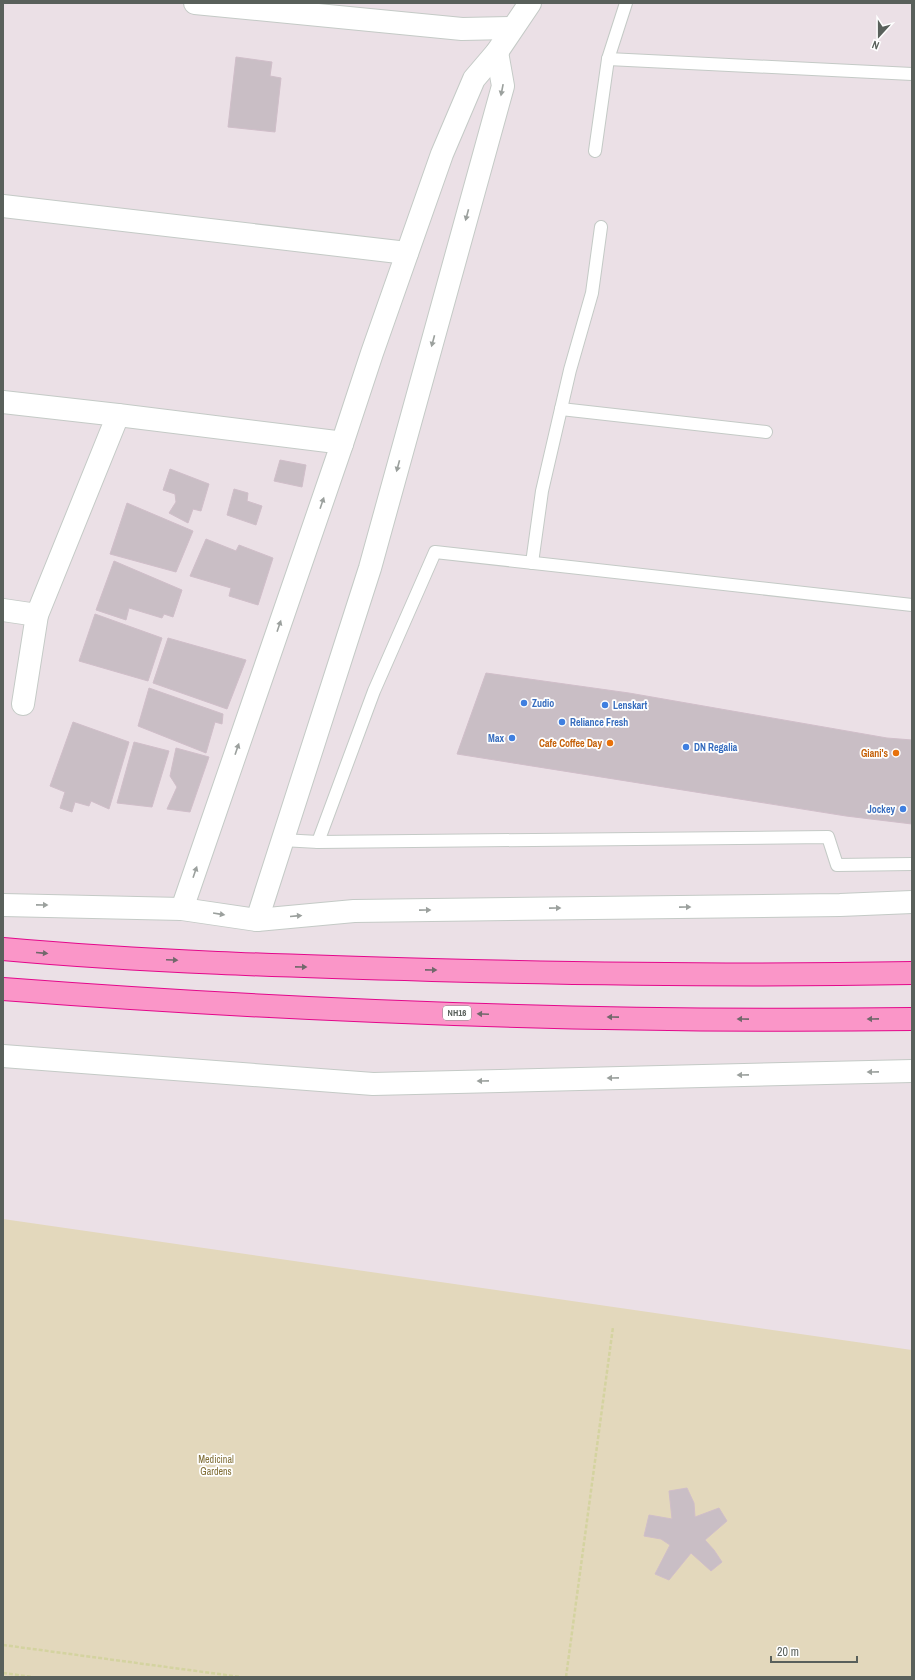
<svg xmlns="http://www.w3.org/2000/svg" width="915" height="1680" font-family="'Archivo Narrow',sans-serif">
<style>
.green{fill:#e3d8bc}
.building{fill:#c9bec5;stroke:#d0bec9}
.lines{fill:none;stroke-linecap:round;stroke-linejoin:round}
.service-casing{stroke:#c4cac6;stroke-width:14}
.minor-casing{stroke:#c4cac6;stroke-width:24}
.tertiary-casing{stroke:#c4cac6;stroke-width:24}
.trunk-casing{stroke:#e3088b;stroke-width:24}
.path{stroke:#d4d3a0;stroke-width:2.5;stroke-dasharray:4 2;stroke-linecap:butt}
.service{stroke:#fff;stroke-width:12}
.minor{stroke:#fff;stroke-width:22}
.tertiary{stroke:#fff;stroke-width:22}
.trunk{stroke:#fa96c8;stroke-width:22}
.oneway{fill:#9ba09d}
.oneway2{fill:#71686b}
.shop-dot{fill:#3f7fe0;stroke:#fff;stroke-width:1.5}
.food-dot{fill:#e8710a;stroke:#fff;stroke-width:1.5}
.labels{text-anchor:middle;stroke-width:3.5;stroke-linejoin:round;paint-order:stroke}
.shield{fill:#fff;stroke:#8b908c;stroke-width:1}
.shield-label{font-size:9px;font-weight:bold;fill:#59605b}
.shop-label{font-size:10px;font-weight:bold;fill:#366cbe;stroke:#fff;text-anchor:start}
.food-label{font-size:10px;font-weight:bold;fill:#c56008;stroke:#fff;text-anchor:end}
.park-label{font-size:10px;fill:#816f37;stroke:#fff}
</style>
<rect width="100%" height="100%" fill="#ebe0e6"/>
<!-- green -->
<polygon class="green" points="3,1219 912,1350 912,1677 3,1677"/>
<!-- building -->
<g class="building">
<polygon points="236,57 272,62 270,76 281,78 275,132 228,127"/>
<polygon points="280,460 306,465 302,487 274,481"/>
<polygon points="170,469 209,484 201,511 193,509 188,523 169,513 176,502 175,494 163,490"/>
<polygon points="234,489 248,493 247,501 262,506 256,525 227,515"/>
<polygon points="127,503 193,531 176,572 110,554"/>
<polygon points="206,539 236,551 239,545 273,558 258,605 229,596 231,588 190,576"/>
<polygon points="114,561 182,590 173,617 164,614 162,618 129,608 126,620 96,610"/>
<polygon points="95,614 162,638 148,681 79,661"/>
<polygon points="168,638 246,660 227,709 153,683"/>
<polygon points="486,673 629,693 887,738 912,740 912,824 846,816 457,754"/>
<polygon points="149,688 223,714 222,724 215,722 206,753 138,726"/>
<polygon points="73,722 129,742 109,809 91,801 89,806 75,802 72,812 60,808 65,792 50,786"/>
<polygon points="134,742 169,751 152,807 117,803"/>
<polygon points="176,748 209,757 190,812 167,809 177,787 170,776"/>
<polygon points="687,1488 694,1503 695,1517 719,1508 727,1521 705,1540 714,1550 722,1562 711,1571 691,1553 669,1580 655,1574 670,1545 661,1539 644,1536 649,1515 672,1519 669,1491"/>
</g>
<g class="lines">
<!-- service casing -->
<g class="service-casing">
<g id="service">
<polyline points="608,59 912,74"/>
<polyline points="595,151 608,59 626,3"/>
<polyline points="561,409 766,432"/>
<polyline points="532,563 542,491 570,370 592,293 601,227"/>
<polyline points="282,840 318,842 828,837 837,865 912,864"/>
<polyline points="318,842 374,691 435,552 912,605"/>
</g>
</g>
<!-- minor casing -->
<g class="minor-casing">
<g id="minor">
<polyline points="195,3 462,29 512,28"/>
<polyline points="3,206 407,253"/>
<polyline points="3,402 118,415 37,615 23,704"/>
<polyline points="118,415 336,442 342,444"/>
<polyline points="3,610 37,615"/>
<polyline points="182,909 342,444 372,353 442,154 474,79 497,52 530,3"/>
<polyline points="257,920 370,568 503,86 497,52"/>
</g>
</g>
<!-- tertiary casing -->
<g class="tertiary-casing">
<g id="tertiary">
<polyline points="3,905 182,909 257,920 354,911 840,905 912,902"/>
<polyline points="3,1056 373,1084 912,1071"/>
</g>
</g>
<!-- trunk casing -->
<g class="trunk-casing">
<g id="trunk">
<path d="M3,949c143,13 286,17 429,21 160,4 320,6 480,3"/>
<path d="M3,989c302,23 606,34 909,30"/>
</g>
</g>
<!-- path -->
<g class="path">
<polyline points="3,1645 241,1677"/>
<polyline points="3,1673 33,1677"/>
<polyline points="566,1677 613,1327"/>
</g>
<!-- service -->
<use href="#service" class="service"/>
<!-- minor -->
<use href="#minor" class="minor"/>
<!-- tertiary -->
<use href="#tertiary" class="tertiary"/>
<!-- trunk -->
<use href="#trunk" class="trunk"/>
</g>
<!-- one-way arrows -->
<defs><path id="oneway-solid" d="M-6-.8H1V-3.2L6.5 0L1 3.2V.8H-6Z"/></defs>
<g class="oneway">
<use href="#oneway-solid" transform="translate(502 90) rotate(101)"/>
<use href="#oneway-solid" transform="translate(467 215) rotate(105)"/>
<use href="#oneway-solid" transform="translate(433 341) rotate(105)"/>
<use href="#oneway-solid" transform="translate(398 466) rotate(105)"/>
<use href="#oneway-solid" transform="translate(322 503) rotate(-71)"/>
<use href="#oneway-solid" transform="translate(279 626) rotate(-71)"/>
<use href="#oneway-solid" transform="translate(237 749) rotate(-71)"/>
<use href="#oneway-solid" transform="translate(195 872) rotate(-71)"/>
<use href="#oneway-solid" transform="translate(42 905) rotate(1)"/>
<use href="#oneway-solid" transform="translate(685 907) rotate(-1)"/>
<use href="#oneway-solid" transform="translate(555 908) rotate(-1)"/>
<use href="#oneway-solid" transform="translate(425 910) rotate(-1)"/>
<use href="#oneway-solid" transform="translate(219 914) rotate(9)"/>
<use href="#oneway-solid" transform="translate(296 916) rotate(-5)"/>
<use href="#oneway-solid" transform="translate(873 1072) rotate(179)"/>
<use href="#oneway-solid" transform="translate(743 1075) rotate(179)"/>
<use href="#oneway-solid" transform="translate(613 1078) rotate(179)"/>
<use href="#oneway-solid" transform="translate(483 1081) rotate(179)"/>
</g>
<g class="oneway2">
<use href="#oneway-solid" transform="translate(42 953) rotate(5)"/>
<use href="#oneway-solid" transform="translate(172 960) rotate(3)"/>
<use href="#oneway-solid" transform="translate(301 967) rotate(1)"/>
<use href="#oneway-solid" transform="translate(431 970) rotate(1)"/>
<use href="#oneway-solid" transform="translate(483 1014) rotate(-178)"/>
<use href="#oneway-solid" transform="translate(613 1017) rotate(-179)"/>
<use href="#oneway-solid" transform="translate(743 1019) rotate(-179)"/>
<use href="#oneway-solid" transform="translate(873 1019) rotate(179)"/>
</g>
<!-- markers -->
<g class="shop-dot">
<circle cx="524" cy="703" r="4"/>
<circle cx="605" cy="705" r="4"/>
<circle cx="562" cy="722" r="4"/>
<circle cx="512" cy="738" r="4"/>
<circle cx="686" cy="747" r="4"/>
<circle cx="903" cy="809" r="4"/>
</g>
<g class="food-dot">
<circle cx="610" cy="743" r="4"/>
<circle cx="896" cy="753" r="4"/>
</g>
<g class="labels">
<!-- shield labels -->
<rect class="shield" x="443" y="1006" width="28" height="14" rx="3"/>
<g class="shield-label">
<text x="457" y="1016">NH16</text>
</g>
<!-- shop labels -->
<g class="shop-label">
<text x="532" y="707">Zudio</text>
<text x="613" y="709">Lenskart</text>
<text x="570" y="726">Reliance Fresh</text>
<text x="504" y="742" text-anchor="end">Max</text>
<text x="694" y="751">DN Regalia</text>
<text x="895" y="813" text-anchor="end">Jockey</text>
</g>
<!-- food labels -->
<g class="food-label">
<text x="602" y="747">Cafe Coffee Day</text>
<text x="888" y="757">Giani's</text>
</g>
<!-- park labels -->
<g class="park-label">
<text x="216" y="1463">Medicinal<tspan x="216" dy="12">Gardens</tspan></text>
</g>
</g>
<!-- border -->
<rect width="915" height="1680" fill="none" stroke="#59605b" stroke-width="8"/>
<!-- north arrow -->
<g transform="translate(879 36) rotate(201)" stroke="#ffffff" stroke-width="3" paint-order="stroke">
<path d="M0-3L7 15L0 10L-7 15Z" fill="#59605b"/>
<text y="-6" font-size="11" font-weight="bold" text-anchor="middle" fill="#59605b">N</text>
</g>
<!-- scale -->
<path d="M771 1656v6h86v-6" fill="none" stroke="#59605b" stroke-width="2"/>
<text x="777" y="1656" font-size="12" fill="#59605b" stroke="#ffffff" stroke-width="3" paint-order="stroke">20 m</text>
</svg>
